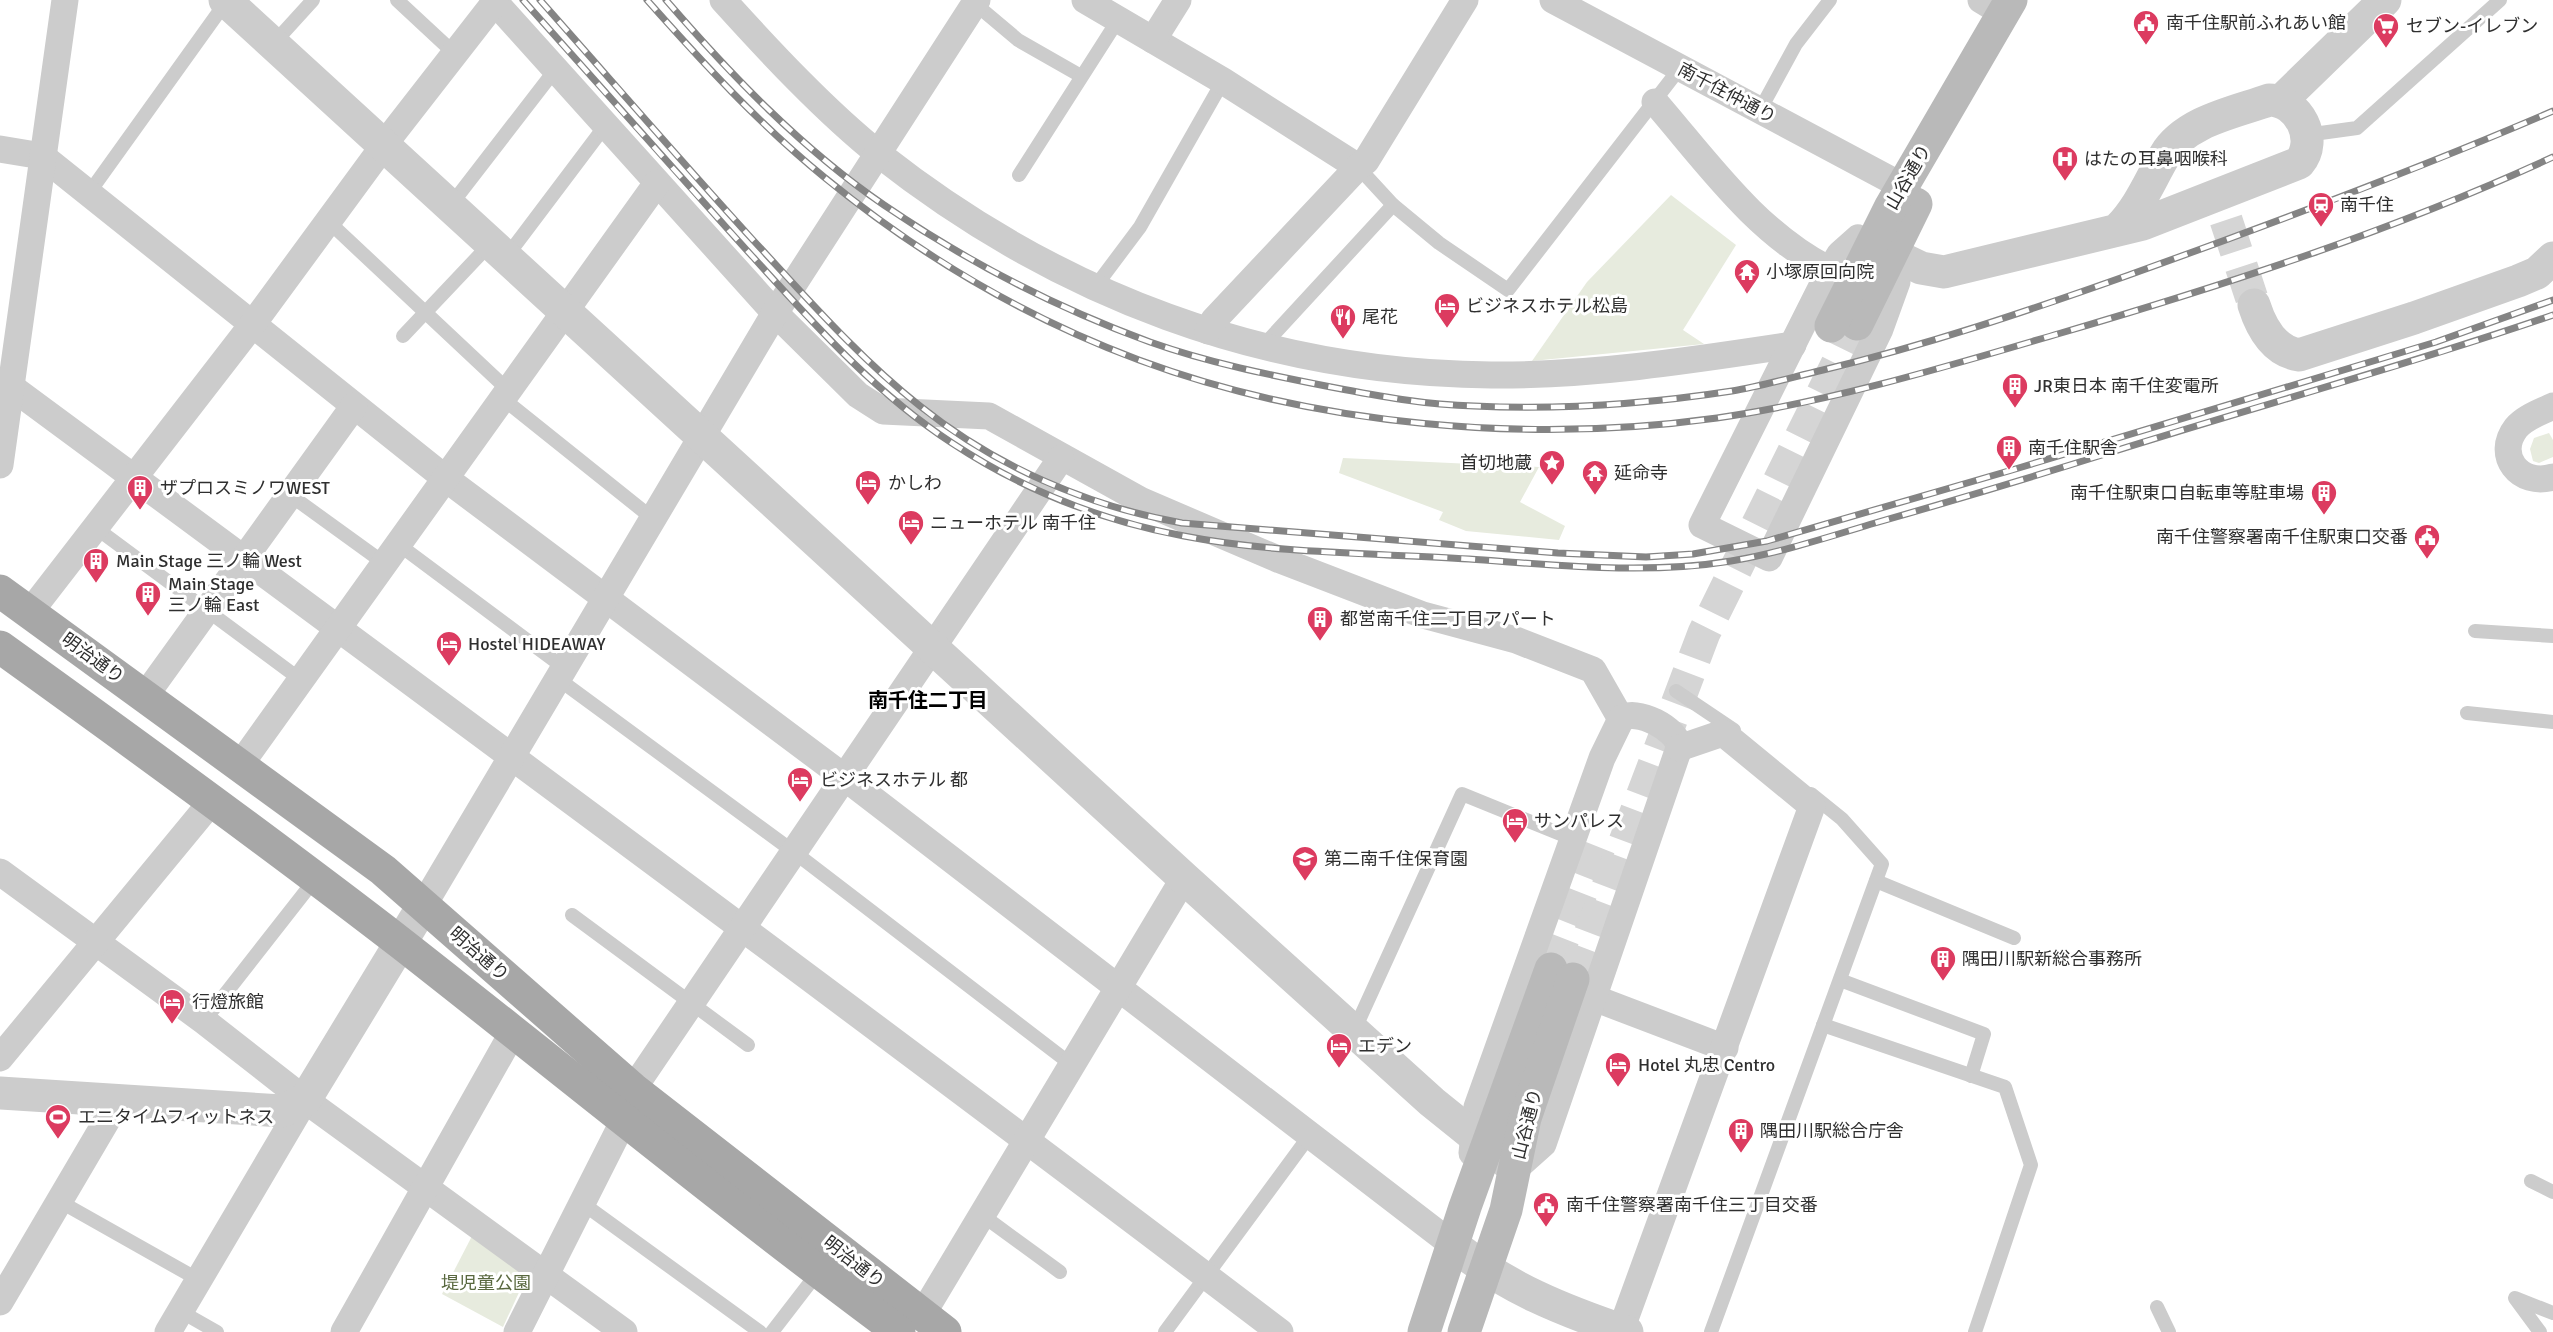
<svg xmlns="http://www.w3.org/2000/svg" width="2553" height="1332" font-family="Signika,'Noto Sans JP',sans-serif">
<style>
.green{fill:#e7ebde}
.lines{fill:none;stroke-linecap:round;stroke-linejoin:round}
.tertiary-tunnel{stroke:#d5d5d5;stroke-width:33;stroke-dasharray:33 16;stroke-linecap:butt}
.secondary-tunnel{stroke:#d5d5d5;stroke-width:33;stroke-dasharray:33 16;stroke-linecap:butt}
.service{stroke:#ccc;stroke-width:14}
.minor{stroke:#ccc;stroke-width:27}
.tertiary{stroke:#ccc;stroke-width:33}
.secondary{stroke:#b9b9b9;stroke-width:33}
.primary{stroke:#a7a7a7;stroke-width:33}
.rail-casing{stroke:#848484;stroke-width:7}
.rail{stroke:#fff;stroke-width:4.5;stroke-dasharray:14;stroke-linecap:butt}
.labels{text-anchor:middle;stroke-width:6;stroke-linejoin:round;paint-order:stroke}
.poi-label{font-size:18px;fill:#2f2f2f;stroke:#fff;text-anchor:start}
.street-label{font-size:18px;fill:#2f2f2f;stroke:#fff}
.park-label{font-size:18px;fill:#59683f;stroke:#fff}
.neighbourhood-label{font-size:20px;font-weight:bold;fill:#000;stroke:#fff}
</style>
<rect width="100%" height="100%" fill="#fff"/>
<!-- green -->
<g class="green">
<polygon points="1671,195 1736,245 1683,330 1704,344 1532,361 1587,282"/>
<polygon points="2549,433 2553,440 2553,457 2539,463 2533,461 2530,449 2534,438"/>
<polygon points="1343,458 1539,467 1520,502 1565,526 1559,540 1466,531 1439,520 1443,512 1339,473"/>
<polygon points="472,1236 527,1275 503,1327 442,1294"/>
</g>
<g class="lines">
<!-- tertiary-tunnel -->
<polyline class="tertiary-tunnel" points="2226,220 2254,305"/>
<!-- secondary-tunnel -->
<g class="secondary-tunnel">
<polyline points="1551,969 1601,842"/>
<polyline points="1573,979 1704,633 1857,324"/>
</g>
<!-- service -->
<g class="service">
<polyline points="397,0 454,53"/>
<polyline points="974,3 1018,40 1081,76"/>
<polyline points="273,44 313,0"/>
<polyline points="1760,110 1796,44 1830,0"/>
<polyline points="2306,135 2357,128 2500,0"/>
<polyline points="1358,167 1393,205 1439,243 1508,290 1680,68"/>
<polyline points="1019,175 1118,20"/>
<polyline points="89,193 226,2"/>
<polyline points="450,206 555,70"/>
<polyline points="329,222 508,390"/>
<polyline points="516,244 605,126"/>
<polyline points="1095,287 1140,227 1223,81"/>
<polyline points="403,336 491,243"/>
<polyline points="1263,346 1393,205"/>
<polyline points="502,398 652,518"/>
<polyline points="290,495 384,563"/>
<polyline points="96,528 301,680"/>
<polyline points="398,544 563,667"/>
<polyline points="2475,631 2553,636"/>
<polyline points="557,678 794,852 1072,1065"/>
<polyline points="1676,691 1734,730"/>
<polyline points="2467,713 2553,722"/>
<polyline points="1876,881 2014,938"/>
<polyline points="572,915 748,1045"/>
<polyline points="1840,980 1984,1034 1971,1076"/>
<polyline points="204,1021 316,878"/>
<polyline points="1823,1025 2005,1087 2031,1165 1975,1332"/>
<polyline points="1354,1031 1462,794 1573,839"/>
<polyline points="2531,1181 2553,1192"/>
<polyline points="59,1201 199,1280"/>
<polyline points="582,1203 760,1332"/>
<polyline points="982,1215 1060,1272"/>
<polyline points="2157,1307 2169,1332"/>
<polyline points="180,1311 217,1332"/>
<polyline points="772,1332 819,1271"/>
<polyline points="1165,1332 1310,1135"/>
<polyline points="1711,1332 1882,864 1842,819 1811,794"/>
<polyline points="2540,1332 2515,1298 2553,1313"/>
</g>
<!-- minor -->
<g class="minor">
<polyline points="493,0 775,313 858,395 883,411 989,416 1142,501 1280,560 1423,615 1516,640 1593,670 1621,719"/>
<path d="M723,0c47,52 102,111 157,155 178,140 384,218 611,220 101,1 203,-15 302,-30"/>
<polyline points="1085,0 1223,81 1358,167"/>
<polyline points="1553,0 1902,186"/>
<polyline points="1981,0 2004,14"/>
<polyline points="1153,40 1178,0"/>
<path d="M1655,102c52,60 102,132 175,168"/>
<polyline points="0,149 42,156 445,478 844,777 1453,1245"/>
<polyline points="1871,244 1858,238 1840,254 1830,270 1702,525 1769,558 1880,329 1897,282 1892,254"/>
<polyline points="1208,331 1214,320 1358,167 1366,161 1465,0"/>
<path d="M0,385l10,1c425,314 850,627 1270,946"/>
<path d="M2553,406c-12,6 -28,11 -37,22 -21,27 3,59 37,49"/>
<polyline points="0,465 65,0"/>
<polyline points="30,612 252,325 393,133 495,2"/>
<polyline points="145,696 354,406"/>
<polyline points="240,765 657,183"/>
<polyline points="0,872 204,1021 305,1100 624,1332"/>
<polyline points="423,906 775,313 977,0"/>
<polyline points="1594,998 1725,1048"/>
<polyline points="0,1058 213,800"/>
<path d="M1472,1153l5,-46 125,-349 19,-39c14,-12 58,10 58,29l-136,396 -28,25"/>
<polyline points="0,1302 110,1115 112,1101"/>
<polyline points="922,1315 1184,878"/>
<polyline points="1621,1330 1812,806 1723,733 1679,748"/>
<polyline points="168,1332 305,1100"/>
<polyline points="344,1332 513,1032"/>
<polyline points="517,1332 623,1122 633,1089 1061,458"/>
</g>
<!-- tertiary -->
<g class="tertiary">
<polyline points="225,0 1184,878 1432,1102 1509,1164"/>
<polyline points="2282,100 2385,0"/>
<path d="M1871,244l50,24 23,4 199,-48 156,-61c20,-23 0,-63 -30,-63 -33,12 -84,21 -104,55 -15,25 -25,52 -46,73"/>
<path d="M2254,305c7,22 20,46 45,50l115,-37 104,-37 19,-8 16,-15"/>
<polyline points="0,1093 282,1111 305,1100 423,906"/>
<path d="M1453,1245c54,43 109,65 174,87"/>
</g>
<!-- secondary -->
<g class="secondary">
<polyline points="1857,324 1916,204"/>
<polyline points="1831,326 1891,206 2011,0"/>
<polyline points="1424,1332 1465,1207 1551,969"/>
<polyline points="1464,1332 1506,1210 1525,1118 1573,979"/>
</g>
<!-- primary -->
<g class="primary">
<polyline points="0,591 383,870 633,1089 945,1332"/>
<path d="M0,647c135,97 270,195 402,297 166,130 328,263 497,388"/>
</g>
<!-- rail casing -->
<g class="rail-casing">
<g id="rail">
<path d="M523,0c76,85 152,171 229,256 61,67 123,137 200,187 70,46 150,78 232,93 93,18 191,17 285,23 87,6 176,16 262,2 49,-8 97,-24 144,-38 77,-22 154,-45 230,-69 149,-47 300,-88 448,-139"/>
<path d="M540,0c71,80 141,161 213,240 53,57 106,118 167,166 75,60 167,100 262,117l376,30 88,4 47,-3 74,-13 245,-71 424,-128 117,-42"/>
<path d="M647,0c56,63 112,124 177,177 94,77 202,141 315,183 178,66 390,84 578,58 117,-17 231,-52 344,-85 167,-49 334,-103 492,-176"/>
<path d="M666,0c65,75 136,149 218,205 82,56 173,103 266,137 59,21 120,33 181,45 47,9 95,18 143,19 86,4 173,-2 258,-15 30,-5 61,-14 91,-21 104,-25 205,-59 306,-95 142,-51 285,-104 424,-164"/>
</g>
</g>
<!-- rail -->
<use href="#rail" class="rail"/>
</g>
<!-- icons -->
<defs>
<g id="civic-pin" transform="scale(1.35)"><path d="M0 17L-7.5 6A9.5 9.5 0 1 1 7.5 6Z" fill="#dc3b60" stroke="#fff"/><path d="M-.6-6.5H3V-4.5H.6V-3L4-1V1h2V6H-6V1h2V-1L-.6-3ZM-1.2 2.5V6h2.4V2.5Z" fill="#fff"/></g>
<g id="supermarket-pin" transform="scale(1.35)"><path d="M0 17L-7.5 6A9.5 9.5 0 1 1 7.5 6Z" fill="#dc3b60" stroke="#fff"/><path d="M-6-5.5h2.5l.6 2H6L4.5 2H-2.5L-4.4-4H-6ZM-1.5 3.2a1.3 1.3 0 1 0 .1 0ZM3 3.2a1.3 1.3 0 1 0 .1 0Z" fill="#fff"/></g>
<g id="hospital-pin" transform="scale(1.35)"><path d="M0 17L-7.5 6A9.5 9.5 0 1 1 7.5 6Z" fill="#dc3b60" stroke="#fff"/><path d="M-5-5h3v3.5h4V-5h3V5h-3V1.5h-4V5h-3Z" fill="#fff"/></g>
<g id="station-pin" transform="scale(1.35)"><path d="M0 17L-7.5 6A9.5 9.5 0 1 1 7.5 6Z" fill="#dc3b60" stroke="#fff"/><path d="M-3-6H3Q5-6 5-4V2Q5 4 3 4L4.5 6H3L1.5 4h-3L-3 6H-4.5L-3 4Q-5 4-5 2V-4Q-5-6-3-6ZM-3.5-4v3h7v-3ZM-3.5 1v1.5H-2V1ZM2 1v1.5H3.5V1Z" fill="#fff"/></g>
<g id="temple-pin" transform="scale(1.35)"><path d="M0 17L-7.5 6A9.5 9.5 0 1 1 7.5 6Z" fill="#dc3b60" stroke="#fff"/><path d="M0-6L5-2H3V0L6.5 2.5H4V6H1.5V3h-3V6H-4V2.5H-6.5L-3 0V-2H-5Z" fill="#fff"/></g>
<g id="hotel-pin" transform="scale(1.35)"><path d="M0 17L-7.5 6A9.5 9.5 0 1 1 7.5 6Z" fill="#dc3b60" stroke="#fff"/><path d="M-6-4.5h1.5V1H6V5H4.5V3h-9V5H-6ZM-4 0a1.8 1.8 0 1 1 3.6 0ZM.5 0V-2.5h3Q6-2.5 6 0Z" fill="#fff"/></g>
<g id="restaurant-pin" transform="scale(1.35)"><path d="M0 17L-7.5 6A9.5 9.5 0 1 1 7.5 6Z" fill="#dc3b60" stroke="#fff"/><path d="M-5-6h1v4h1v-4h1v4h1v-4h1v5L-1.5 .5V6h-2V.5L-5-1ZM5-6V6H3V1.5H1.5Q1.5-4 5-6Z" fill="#fff"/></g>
<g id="building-pin" transform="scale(1.35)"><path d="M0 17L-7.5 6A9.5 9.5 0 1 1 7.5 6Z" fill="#dc3b60" stroke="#fff"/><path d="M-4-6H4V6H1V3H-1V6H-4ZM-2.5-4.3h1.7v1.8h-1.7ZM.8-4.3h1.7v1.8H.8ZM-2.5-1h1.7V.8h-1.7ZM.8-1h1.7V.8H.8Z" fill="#fff"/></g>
<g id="sight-pin" transform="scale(1.35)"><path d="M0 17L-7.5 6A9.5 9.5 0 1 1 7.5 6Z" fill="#dc3b60" stroke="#fff"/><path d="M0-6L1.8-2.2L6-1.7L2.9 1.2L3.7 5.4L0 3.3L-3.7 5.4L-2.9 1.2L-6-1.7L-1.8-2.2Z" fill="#fff"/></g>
<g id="school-pin" transform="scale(1.35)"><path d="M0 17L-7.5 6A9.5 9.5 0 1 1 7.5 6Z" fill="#dc3b60" stroke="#fff"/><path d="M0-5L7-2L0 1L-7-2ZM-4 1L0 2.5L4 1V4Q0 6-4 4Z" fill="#fff"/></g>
<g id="stadium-pin" transform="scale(1.35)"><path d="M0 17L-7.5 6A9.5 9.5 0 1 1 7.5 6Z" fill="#dc3b60" stroke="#fff"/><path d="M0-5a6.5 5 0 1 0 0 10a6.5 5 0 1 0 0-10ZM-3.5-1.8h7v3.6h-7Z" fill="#fff"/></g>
</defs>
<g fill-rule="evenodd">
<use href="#civic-pin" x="2146" y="23"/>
<use href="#supermarket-pin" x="2386" y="26"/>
<use href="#hospital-pin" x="2065" y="159"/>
<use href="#station-pin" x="2321" y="205"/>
<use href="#temple-pin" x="1747" y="272"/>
<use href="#hotel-pin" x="1447" y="306"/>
<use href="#restaurant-pin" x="1343" y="317"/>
<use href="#building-pin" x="2015" y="386"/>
<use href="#building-pin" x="2009" y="448"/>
<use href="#sight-pin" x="1552" y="463"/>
<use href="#temple-pin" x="1595" y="473"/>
<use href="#hotel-pin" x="868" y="483"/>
<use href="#building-pin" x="140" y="488"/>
<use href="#building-pin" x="2324" y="493"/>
<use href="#hotel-pin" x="911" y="523"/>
<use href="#civic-pin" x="2427" y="537"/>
<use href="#building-pin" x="96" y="561"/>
<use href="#building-pin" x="148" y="594"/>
<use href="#building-pin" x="1320" y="619"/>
<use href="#hotel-pin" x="449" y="644"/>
<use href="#hotel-pin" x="800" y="780"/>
<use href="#hotel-pin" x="1515" y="821"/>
<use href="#school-pin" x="1305" y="859"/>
<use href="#building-pin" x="1943" y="959"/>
<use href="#hotel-pin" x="172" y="1002"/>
<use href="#hotel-pin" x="1339" y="1046"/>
<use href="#hotel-pin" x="1618" y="1065"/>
<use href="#stadium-pin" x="58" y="1117"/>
<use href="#building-pin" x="1741" y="1131"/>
<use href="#civic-pin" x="1546" y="1205"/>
</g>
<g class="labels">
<!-- poi labels -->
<g class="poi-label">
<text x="2166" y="29">南千住駅前ふれあい館</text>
<text x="2406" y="32">セブン-イレブン</text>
<text x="2084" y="165">はたの耳鼻咽喉科</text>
<text x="2340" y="211">南千住</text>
<text x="1766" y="278">小塚原回向院</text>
<text x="1466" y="312">ビジネスホテル松島</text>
<text x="1362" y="323">尾花</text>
<text x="2034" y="392">JR東日本 南千住変電所</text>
<text x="2028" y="454">南千住駅舎</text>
<text x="1532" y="469" text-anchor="end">首切地蔵</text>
<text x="1614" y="479">延命寺</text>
<text x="888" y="489">かしわ</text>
<text x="160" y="494">ザプロスミノワWEST</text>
<text x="2304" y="499" text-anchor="end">南千住駅東口自転車等駐車場</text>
<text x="930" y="529">ニューホテル 南千住</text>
<text x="2408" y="543" text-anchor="end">南千住警察署南千住駅東口交番</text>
<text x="116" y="567">Main Stage 三ノ輪 West</text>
<text x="168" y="590">Main Stage<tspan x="168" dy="21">三ノ輪 East</tspan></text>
<text x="1340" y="625">都営南千住二丁目アパート</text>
<text x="468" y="650">Hostel HIDEAWAY</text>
<text x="820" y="786">ビジネスホテル 都</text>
<text x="1534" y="827">サンパレス</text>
<text x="1324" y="865">第二南千住保育園</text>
<text x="1962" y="965">隅田川駅新総合事務所</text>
<text x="192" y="1008">行燈旅館</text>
<text x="1358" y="1052">エデン</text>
<text x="1638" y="1071">Hotel 丸忠 Centro</text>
<text x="78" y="1123">エニタイムフィットネス</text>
<text x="1760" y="1137">隅田川駅総合庁舎</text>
<text x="1566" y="1211">南千住警察署南千住三丁目交番</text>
</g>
<!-- street labels -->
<g class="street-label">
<text transform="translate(1727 93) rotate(28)" y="6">南千住仲通り</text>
<text transform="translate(1908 177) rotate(-60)" y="6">山谷通り</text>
<text transform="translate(93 658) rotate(36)" y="6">明治通り</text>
<text transform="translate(479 954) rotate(41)" y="6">明治通り</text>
<text transform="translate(1527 1124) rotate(-76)" y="6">山谷通り</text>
<text transform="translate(854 1262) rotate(38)" y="6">明治通り</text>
</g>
<!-- park labels -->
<g class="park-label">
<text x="486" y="1289">堤児童公園</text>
</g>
<!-- neighbourhood labels -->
<g class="neighbourhood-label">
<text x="928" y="707">南千住二丁目</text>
</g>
</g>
</svg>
